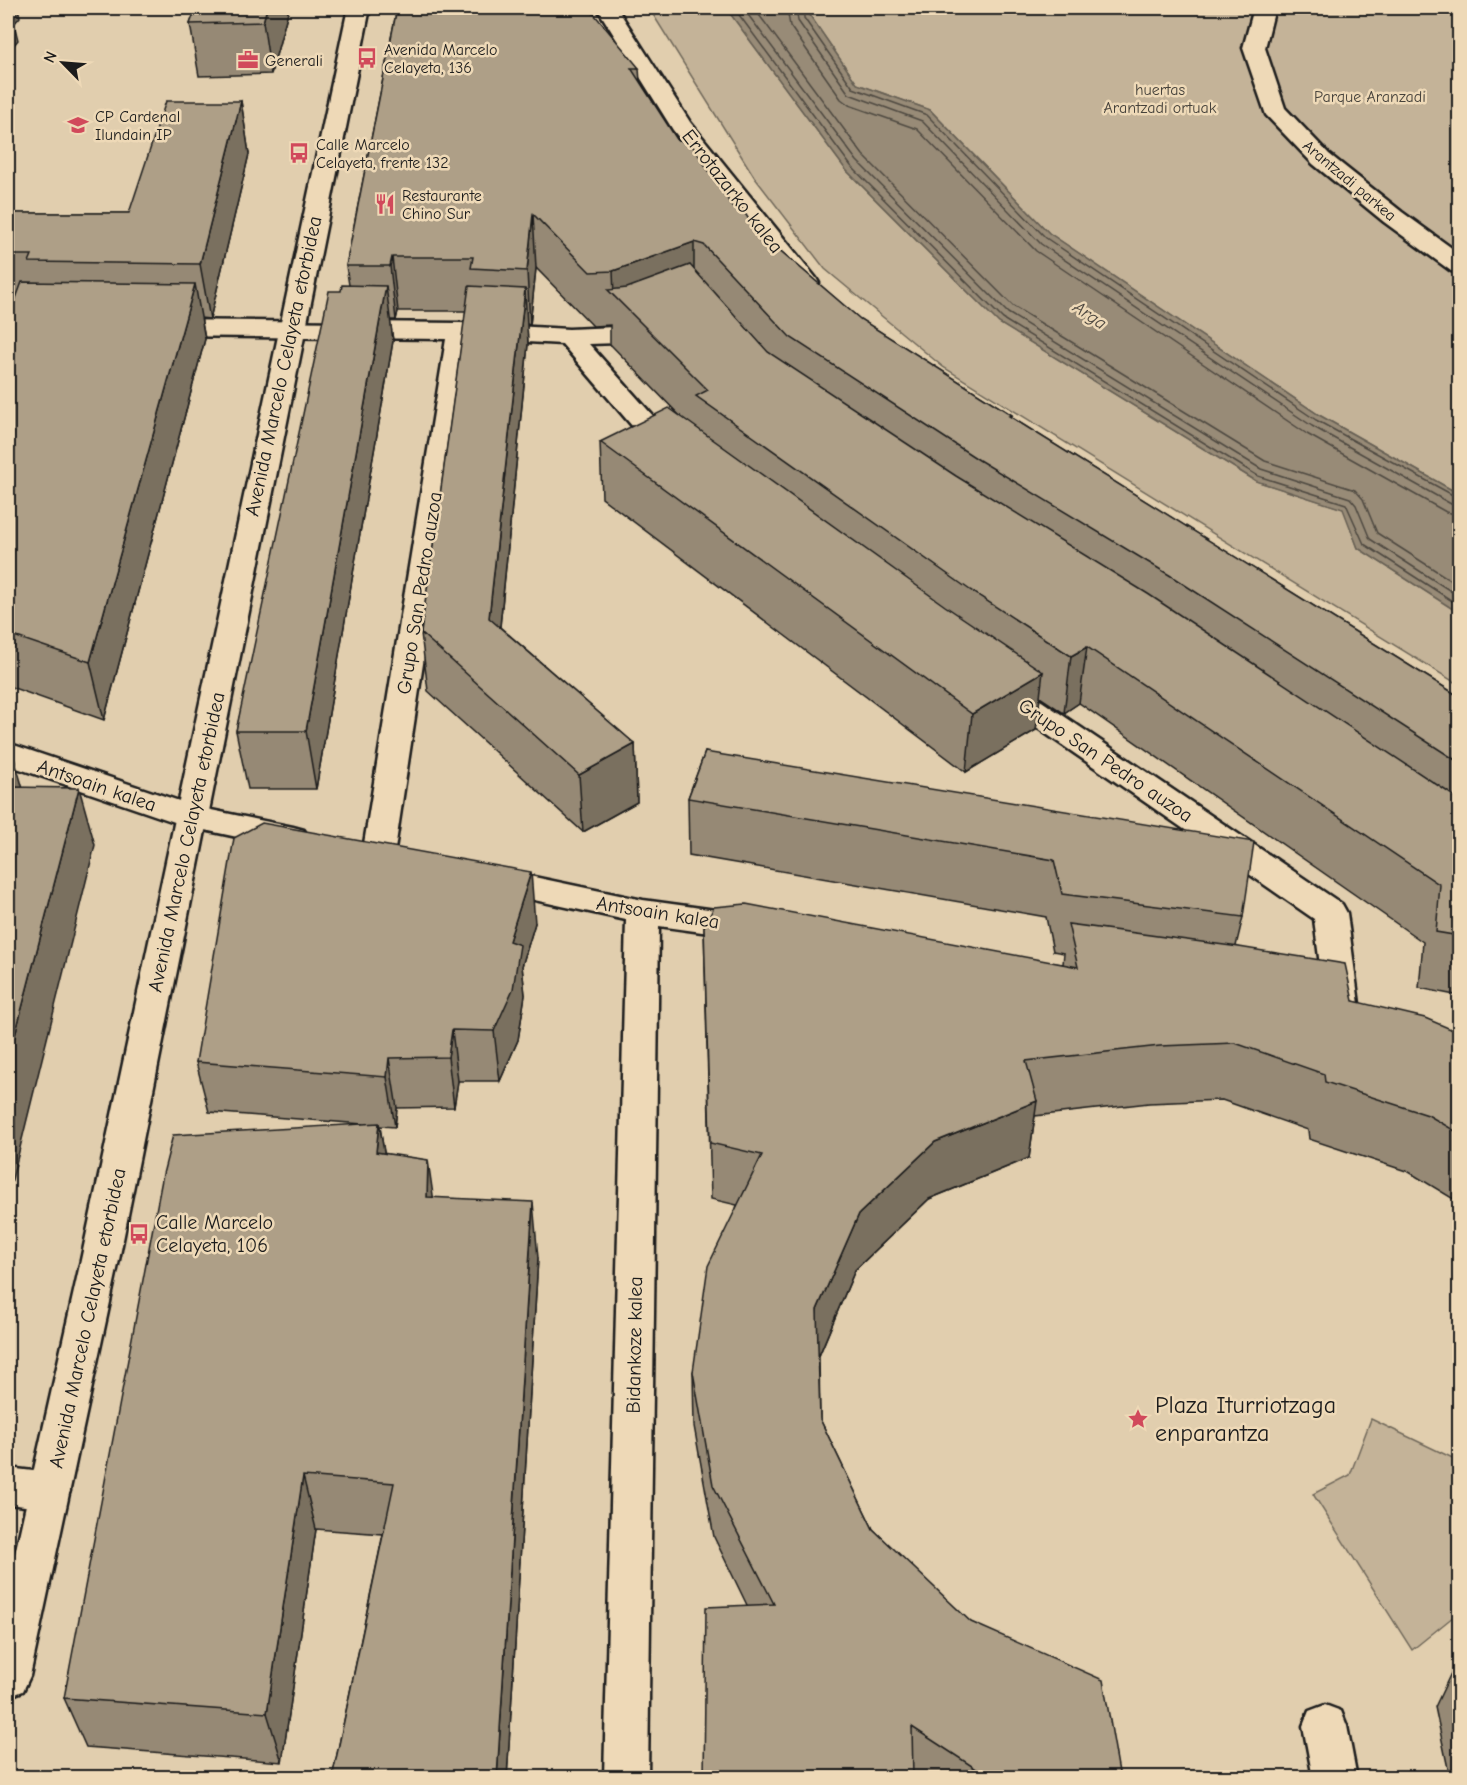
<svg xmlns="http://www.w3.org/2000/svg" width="1467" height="1785" font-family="'Comic Neue',sans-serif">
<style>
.green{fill:#c4b398;stroke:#70685a;stroke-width:1.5}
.water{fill:#988b77;stroke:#665f53;stroke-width:1.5}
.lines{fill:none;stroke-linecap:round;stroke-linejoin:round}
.shore{stroke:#4e4840;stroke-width:1.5}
.pedestrian-casing{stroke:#1c1c1c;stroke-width:5}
.minor-casing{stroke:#1c1c1c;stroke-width:5}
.tertiary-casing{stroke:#1c1c1c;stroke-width:5}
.secondary-casing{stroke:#1c1c1c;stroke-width:5}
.pedestrian{fill:#eed9b7;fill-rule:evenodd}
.minor{fill:#eed9b7;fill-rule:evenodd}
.tertiary{fill:#eed9b7;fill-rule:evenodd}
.secondary{fill:#eed9b7;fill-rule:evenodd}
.wall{fill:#968974;stroke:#1c1c1c;stroke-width:1.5}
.shaded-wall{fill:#7a6f5e;stroke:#1c1c1c;stroke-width:1.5}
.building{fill:#ae9f87;stroke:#1c1c1c;stroke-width:1.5}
.labels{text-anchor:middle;stroke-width:5;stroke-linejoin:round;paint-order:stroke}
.far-poi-label{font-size:16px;fill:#1c1c1c;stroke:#eed9b7;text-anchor:start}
.far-park-label{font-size:16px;fill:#46423b;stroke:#eed9b7}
.far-street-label{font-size:16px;fill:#1c1c1c;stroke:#eed9b7}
.far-water-label{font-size:18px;font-style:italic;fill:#4e4840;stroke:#eed9b7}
.street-label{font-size:20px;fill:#1c1c1c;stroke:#eed9b7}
.poi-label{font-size:20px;fill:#1c1c1c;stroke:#eed9b7;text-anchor:start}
.near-poi-label{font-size:24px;fill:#1c1c1c;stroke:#eed9b7;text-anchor:start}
</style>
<rect width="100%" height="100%" fill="#e1ceae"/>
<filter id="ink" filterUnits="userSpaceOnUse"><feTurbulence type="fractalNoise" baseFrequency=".0167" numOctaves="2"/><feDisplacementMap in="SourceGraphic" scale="12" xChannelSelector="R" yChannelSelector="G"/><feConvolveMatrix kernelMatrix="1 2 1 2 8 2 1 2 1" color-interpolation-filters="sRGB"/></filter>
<g filter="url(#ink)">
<!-- green -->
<g class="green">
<polygon points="649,8 726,8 846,170 999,323 1256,481 1344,509 1358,548 1459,613 1459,685 943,367 825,269 755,178"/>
<polygon points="810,8 1459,8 1459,494 1319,415 1049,233 930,110 857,84 809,14"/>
<polygon points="1371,1419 1459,1461 1459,1612 1412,1650 1313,1494 1350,1475"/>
</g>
<!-- water -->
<polygon class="water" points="726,8 810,8 809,14 857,84 930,110 1049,233 1319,415 1459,494 1459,613 1358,548 1343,509 1256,481 999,323 846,170"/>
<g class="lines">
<!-- shore -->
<g class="shore">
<polyline points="734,8 851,166 1003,319 1258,476 1346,504 1364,544 1460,606"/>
<polyline points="743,8 857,161 1008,313 1261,469 1350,498 1356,505 1370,539 1460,597"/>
<polyline points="754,8 863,155 1013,306 1265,461 1355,490 1363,499 1377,533 1460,586"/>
<polyline points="787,8 790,26 841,99 849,105 917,129 1036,251 1307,434 1446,512 1460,515"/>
<polyline points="796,8 798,21 849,94 922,121 1041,244 1312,426 1451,504 1460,506"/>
<polyline points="804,8 804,18 853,88 927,115 1046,238 1316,420 1460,499"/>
</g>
<!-- pedestrian casing -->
<g class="pedestrian-casing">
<polygon id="pedestrian" points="1325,1705 1341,1711 1347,1726 1357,1778 1313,1778 1303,1726 1309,1711"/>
</g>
<!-- minor casing -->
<g class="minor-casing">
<g id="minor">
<path d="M597,8h20l73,114 126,156 3,5 -3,5c-14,4 -18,0 -28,-10l-115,-148z"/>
<polygon points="1254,8 1275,8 1265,48 1285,108 1329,154 1402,212 1460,254 1460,273 1451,271 1384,222 1313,164 1266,115 1243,48"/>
<path d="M651,314l9,3 4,5 -4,5 -41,16 -30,1 82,92 18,16 -4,6c-15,3 -22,-2 -34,-10l-89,-104 -90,-5 -78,517 -5,8 -11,4 -11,-4 -5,-8 84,-517 -287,-3 -9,-3 -4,-5 4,-5 9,-3 301,3 109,6 46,-2z"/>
<polygon points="1001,678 1012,681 1342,904 1347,913 1359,1004 1354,1013 1342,1017 1330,1013 1325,1004 1314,919 990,695 986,688 990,681"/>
<polygon points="192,806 293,827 304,830 309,838 304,846 293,849 181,825 176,817 181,809"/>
<polygon points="487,867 643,900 752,915 764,918 769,927 764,936 752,939 659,926 648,1778 604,1778 626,920 475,887 471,879 475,871"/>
<polygon points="8,1468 50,1473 64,1478 70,1491 64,1504 50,1509 8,1504"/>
</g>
</g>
<!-- tertiary casing -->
<g class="tertiary-casing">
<polygon id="tertiary" points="8,743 203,809 208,817 203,825 192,828 8,765"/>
</g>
<!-- secondary casing -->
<g class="secondary-casing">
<polygon id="secondary" points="348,8 370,8 119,1260 30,1676 23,1691 8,1697 8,1585 81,1260"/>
</g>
<!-- pedestrian -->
<use href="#pedestrian" class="pedestrian"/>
<!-- minor -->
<use href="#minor" class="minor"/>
<!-- tertiary -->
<use href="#tertiary" class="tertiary"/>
<!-- secondary -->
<use href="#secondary" class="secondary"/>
</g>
<!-- wall -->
<g class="wall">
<polygon points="196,8 289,8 271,74 199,76 190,24"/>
<polygon points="397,8 639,68 640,82 678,141 732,206 755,229 860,319 1012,415 1012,418 1460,697 1460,996 1419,988 1423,942 1079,703 1064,713 1040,697 1036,730 966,772 602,498 600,442 682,418 610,344 610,325 593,326 536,268 530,325 527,324 528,344 500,627 635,744 637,802 583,832 428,691 421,633 466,311 398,311 396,320 390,320 393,341 316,789 248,789 236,731 341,291 349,285 346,266"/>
<polygon points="241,101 249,154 210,319 201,318 205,339 104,720 8,686 8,320 11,310 8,310 8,213 129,213"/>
<polygon points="705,752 1243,917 1236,946 1353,1001 1460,1033 1460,1203 1409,1172 1309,1139 1308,1130 1222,1100 1149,1103 1035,1116 1029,1158 929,1199 855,1270 819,1356 820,1419 873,1529 1120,1778 704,1778 747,1605 714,1537 694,1426 693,1372 737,1205 711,1199 704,927 1063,964 1064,953 1053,951 1046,917 689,855 688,798"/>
<polygon points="535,923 522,966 525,995 518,1040 500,1081 458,1081 454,1107 397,1108 395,1127 380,1126 384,1153 433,1197 538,1258 507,1778 332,1778 383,1534 316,1529 282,1762 86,1747 64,1698 362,1124 209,1112 196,1062"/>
<polygon points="1459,1656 1460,1656 1460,1778 1450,1778 1435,1707"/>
</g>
<!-- shaded-wall -->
<g class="shaded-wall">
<polygon points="8,8 18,8 20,17 14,24 18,40 8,52"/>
<polygon points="267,8 289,8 271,74 263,22"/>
<polygon points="241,101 249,154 210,319 200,264"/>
<polygon points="533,214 536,268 530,325 527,271"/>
<polygon points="694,242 694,296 614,296 613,271"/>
<polygon points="392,257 398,311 396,320 390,266"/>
<polygon points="195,284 205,339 104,720 90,662"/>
<polygon points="386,286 393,341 316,789 306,731"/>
<polygon points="525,289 528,344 495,676 489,618"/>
<polygon points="1087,647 1079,703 1064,713 1071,656"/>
<polygon points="1043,672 1036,730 966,772 972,714"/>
<polygon points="635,744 637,802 583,832 579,775"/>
<polygon points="12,751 29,809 8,835 8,770"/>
<polygon points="79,788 95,845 8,1196 8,1062"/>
<polygon points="531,872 535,923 522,966 525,995 518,1040 500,1081 494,1031 509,941"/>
<polygon points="452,1030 458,1081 454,1107 448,1057"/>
<polygon points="389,1058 397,1108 395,1127 387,1077"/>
<polygon points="1037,1101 1029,1158 929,1199 855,1270 815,1365 817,1310 859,1214 935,1142"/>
<polygon points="379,1123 389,1180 376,1152"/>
<polygon points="428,1160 436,1216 427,1197"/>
<polygon points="533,1202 538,1258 507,1778 497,1778"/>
<polygon points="303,1476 316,1529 282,1762 267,1713"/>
</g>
<!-- building -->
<g class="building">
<polygon points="196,8 267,8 263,22 190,24"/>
<polygon points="397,8 589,8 639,68 631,68 678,141 690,142 732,206 741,207 755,229 860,319 1012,415 1009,416 1460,697 1460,763 1171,576 979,460 790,337 704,245 694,242 613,271 590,272 533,214 527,271 471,268 473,257 392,257 390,266 346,266"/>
<polygon points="166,101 241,101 200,264 29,262 32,255 8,255 8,213 129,213"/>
<polygon points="690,265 768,352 956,476 1148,594 1460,800 1460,936 1436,932 1440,885 1087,647 1071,656 970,590 696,396 708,390 608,290 627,288"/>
<polygon points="22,282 195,284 90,662 8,634 8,320"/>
<polygon points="342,285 386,286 306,731 236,731 329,291 341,291"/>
<polygon points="469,286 525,289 489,618 635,744 579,775 421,633"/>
<polygon points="669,408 945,606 1043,672 972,714 600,442"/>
<polygon points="8,751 12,751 8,770"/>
<polygon points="705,752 1254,842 1243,917 1062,894 1054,860 688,798"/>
<polygon points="8,787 79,788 8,1062"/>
<polygon points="262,823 531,872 509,941 520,945 513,989 494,1031 452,1030 448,1057 389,1058 387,1077 196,1062 234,838"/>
<polygon points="746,904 1078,967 1068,924 1239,947 1345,964 1353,1001 1425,1018 1460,1033 1460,1134 1428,1115 1325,1082 1324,1074 1235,1043 1160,1046 1026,1061 1037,1101 935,1142 859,1214 817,1310 820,1419 873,1529 971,1622 1103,1680 1120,1778 996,1778 984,1774 912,1727 913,1778 704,1778 706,1607 774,1604 713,1485 693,1372 708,1266 762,1155 710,1143 704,927 714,907"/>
<polygon points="379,1123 376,1152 428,1160 427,1197 533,1202 497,1778 332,1778 394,1483 303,1476 267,1713 64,1698 163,1174 173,1135"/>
</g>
</g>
<!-- icons -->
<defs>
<g id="bus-bare" transform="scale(1.62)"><path d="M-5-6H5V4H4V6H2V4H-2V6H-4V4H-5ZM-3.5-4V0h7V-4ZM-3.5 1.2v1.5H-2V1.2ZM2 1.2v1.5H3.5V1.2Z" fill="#d1495b" stroke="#eed9b7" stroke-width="2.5" paint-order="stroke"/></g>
<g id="office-bare" transform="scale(1.62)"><path d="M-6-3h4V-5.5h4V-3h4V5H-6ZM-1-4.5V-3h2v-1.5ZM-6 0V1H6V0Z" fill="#d1495b" stroke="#eed9b7" stroke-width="2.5" paint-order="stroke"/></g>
<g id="school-bare" transform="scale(1.62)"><path d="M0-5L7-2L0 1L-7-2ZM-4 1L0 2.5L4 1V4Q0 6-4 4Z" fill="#d1495b" stroke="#eed9b7" stroke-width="2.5" paint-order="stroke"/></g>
<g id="restaurant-bare" transform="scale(1.62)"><path d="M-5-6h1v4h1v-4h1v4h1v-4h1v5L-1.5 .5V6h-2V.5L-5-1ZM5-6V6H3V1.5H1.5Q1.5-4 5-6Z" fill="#d1495b" stroke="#eed9b7" stroke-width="2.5" paint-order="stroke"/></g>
<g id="sight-bare" transform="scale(1.62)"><path d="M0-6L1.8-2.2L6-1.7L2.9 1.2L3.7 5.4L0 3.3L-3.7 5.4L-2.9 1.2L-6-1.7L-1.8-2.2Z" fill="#d1495b" stroke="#eed9b7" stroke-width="2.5" paint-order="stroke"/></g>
</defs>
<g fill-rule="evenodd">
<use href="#bus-bare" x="367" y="58"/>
<use href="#office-bare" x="248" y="60"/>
<use href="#school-bare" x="78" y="125"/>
<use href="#bus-bare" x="299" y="153"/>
<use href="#restaurant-bare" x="385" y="204"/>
<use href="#bus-bare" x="139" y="1234"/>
<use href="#sight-bare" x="1138" y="1419"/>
</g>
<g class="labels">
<!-- far-poi labels -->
<g class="far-poi-label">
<text x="384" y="55">Avenida Marcelo<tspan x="384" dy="18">Celayeta, 136</tspan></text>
<text x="265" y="66">Generali</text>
<text x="95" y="122">CP Cardenal<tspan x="95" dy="18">Ilundain IP</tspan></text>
<text x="316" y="150">Calle Marcelo<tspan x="316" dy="18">Celayeta, frente 132</tspan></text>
<text x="402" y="201">Restaurante<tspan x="402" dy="18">Chino Sur</tspan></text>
</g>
<!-- far-park labels -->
<g class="far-park-label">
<text x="1160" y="95">huertas<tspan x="1160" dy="18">Arantzadi ortuak</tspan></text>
<text x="1370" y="102">Parque Aranzadi</text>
</g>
<!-- far-street labels -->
<g class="far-street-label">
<text transform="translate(1350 180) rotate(40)" y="6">Arantzadi parkea</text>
</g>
<!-- far-water labels -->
<g class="far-water-label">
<text transform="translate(1090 315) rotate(34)" y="6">Arga</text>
</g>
<!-- street labels -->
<g class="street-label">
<text transform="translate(733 191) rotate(52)" y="7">Errotazarko kalea</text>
<text transform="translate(283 366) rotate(-78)" y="7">Avenida Marcelo Celayeta etorbidea</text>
<text transform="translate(419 593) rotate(-81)" y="7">Grupo San Pedro auzoa</text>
<text transform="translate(1106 760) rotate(34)" y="7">Grupo San Pedro auzoa</text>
<text transform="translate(97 785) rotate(19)" y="7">Antsoain kalea</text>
<text transform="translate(186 842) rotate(-78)" y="7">Avenida Marcelo Celayeta etorbidea</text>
<text transform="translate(658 912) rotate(9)" y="7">Antsoain kalea</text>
<text transform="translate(87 1318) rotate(-78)" y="7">Avenida Marcelo Celayeta etorbidea</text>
<text transform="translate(634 1345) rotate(-89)" y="7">Bidankoze kalea</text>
</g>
<!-- poi labels -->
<g class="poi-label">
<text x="156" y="1229">Calle Marcelo<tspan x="156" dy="23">Celayeta, 106</tspan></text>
</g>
<!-- near-poi labels -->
<g class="near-poi-label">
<text x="1155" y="1413">Plaza Iturriotzaga<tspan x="1155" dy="28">enparantza</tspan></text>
</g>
</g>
<!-- margin -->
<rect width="1467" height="1785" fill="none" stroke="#eed9b7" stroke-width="30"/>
<rect x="15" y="15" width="1437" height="1755" fill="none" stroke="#1c1c1c" stroke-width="2" filter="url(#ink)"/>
<!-- north arrow -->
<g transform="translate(63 63) rotate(295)" stroke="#eed9b7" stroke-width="4.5" paint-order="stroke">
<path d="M0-4.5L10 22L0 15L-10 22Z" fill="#1c1c1c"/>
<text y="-9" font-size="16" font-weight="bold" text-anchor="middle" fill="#1c1c1c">N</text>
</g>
</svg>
